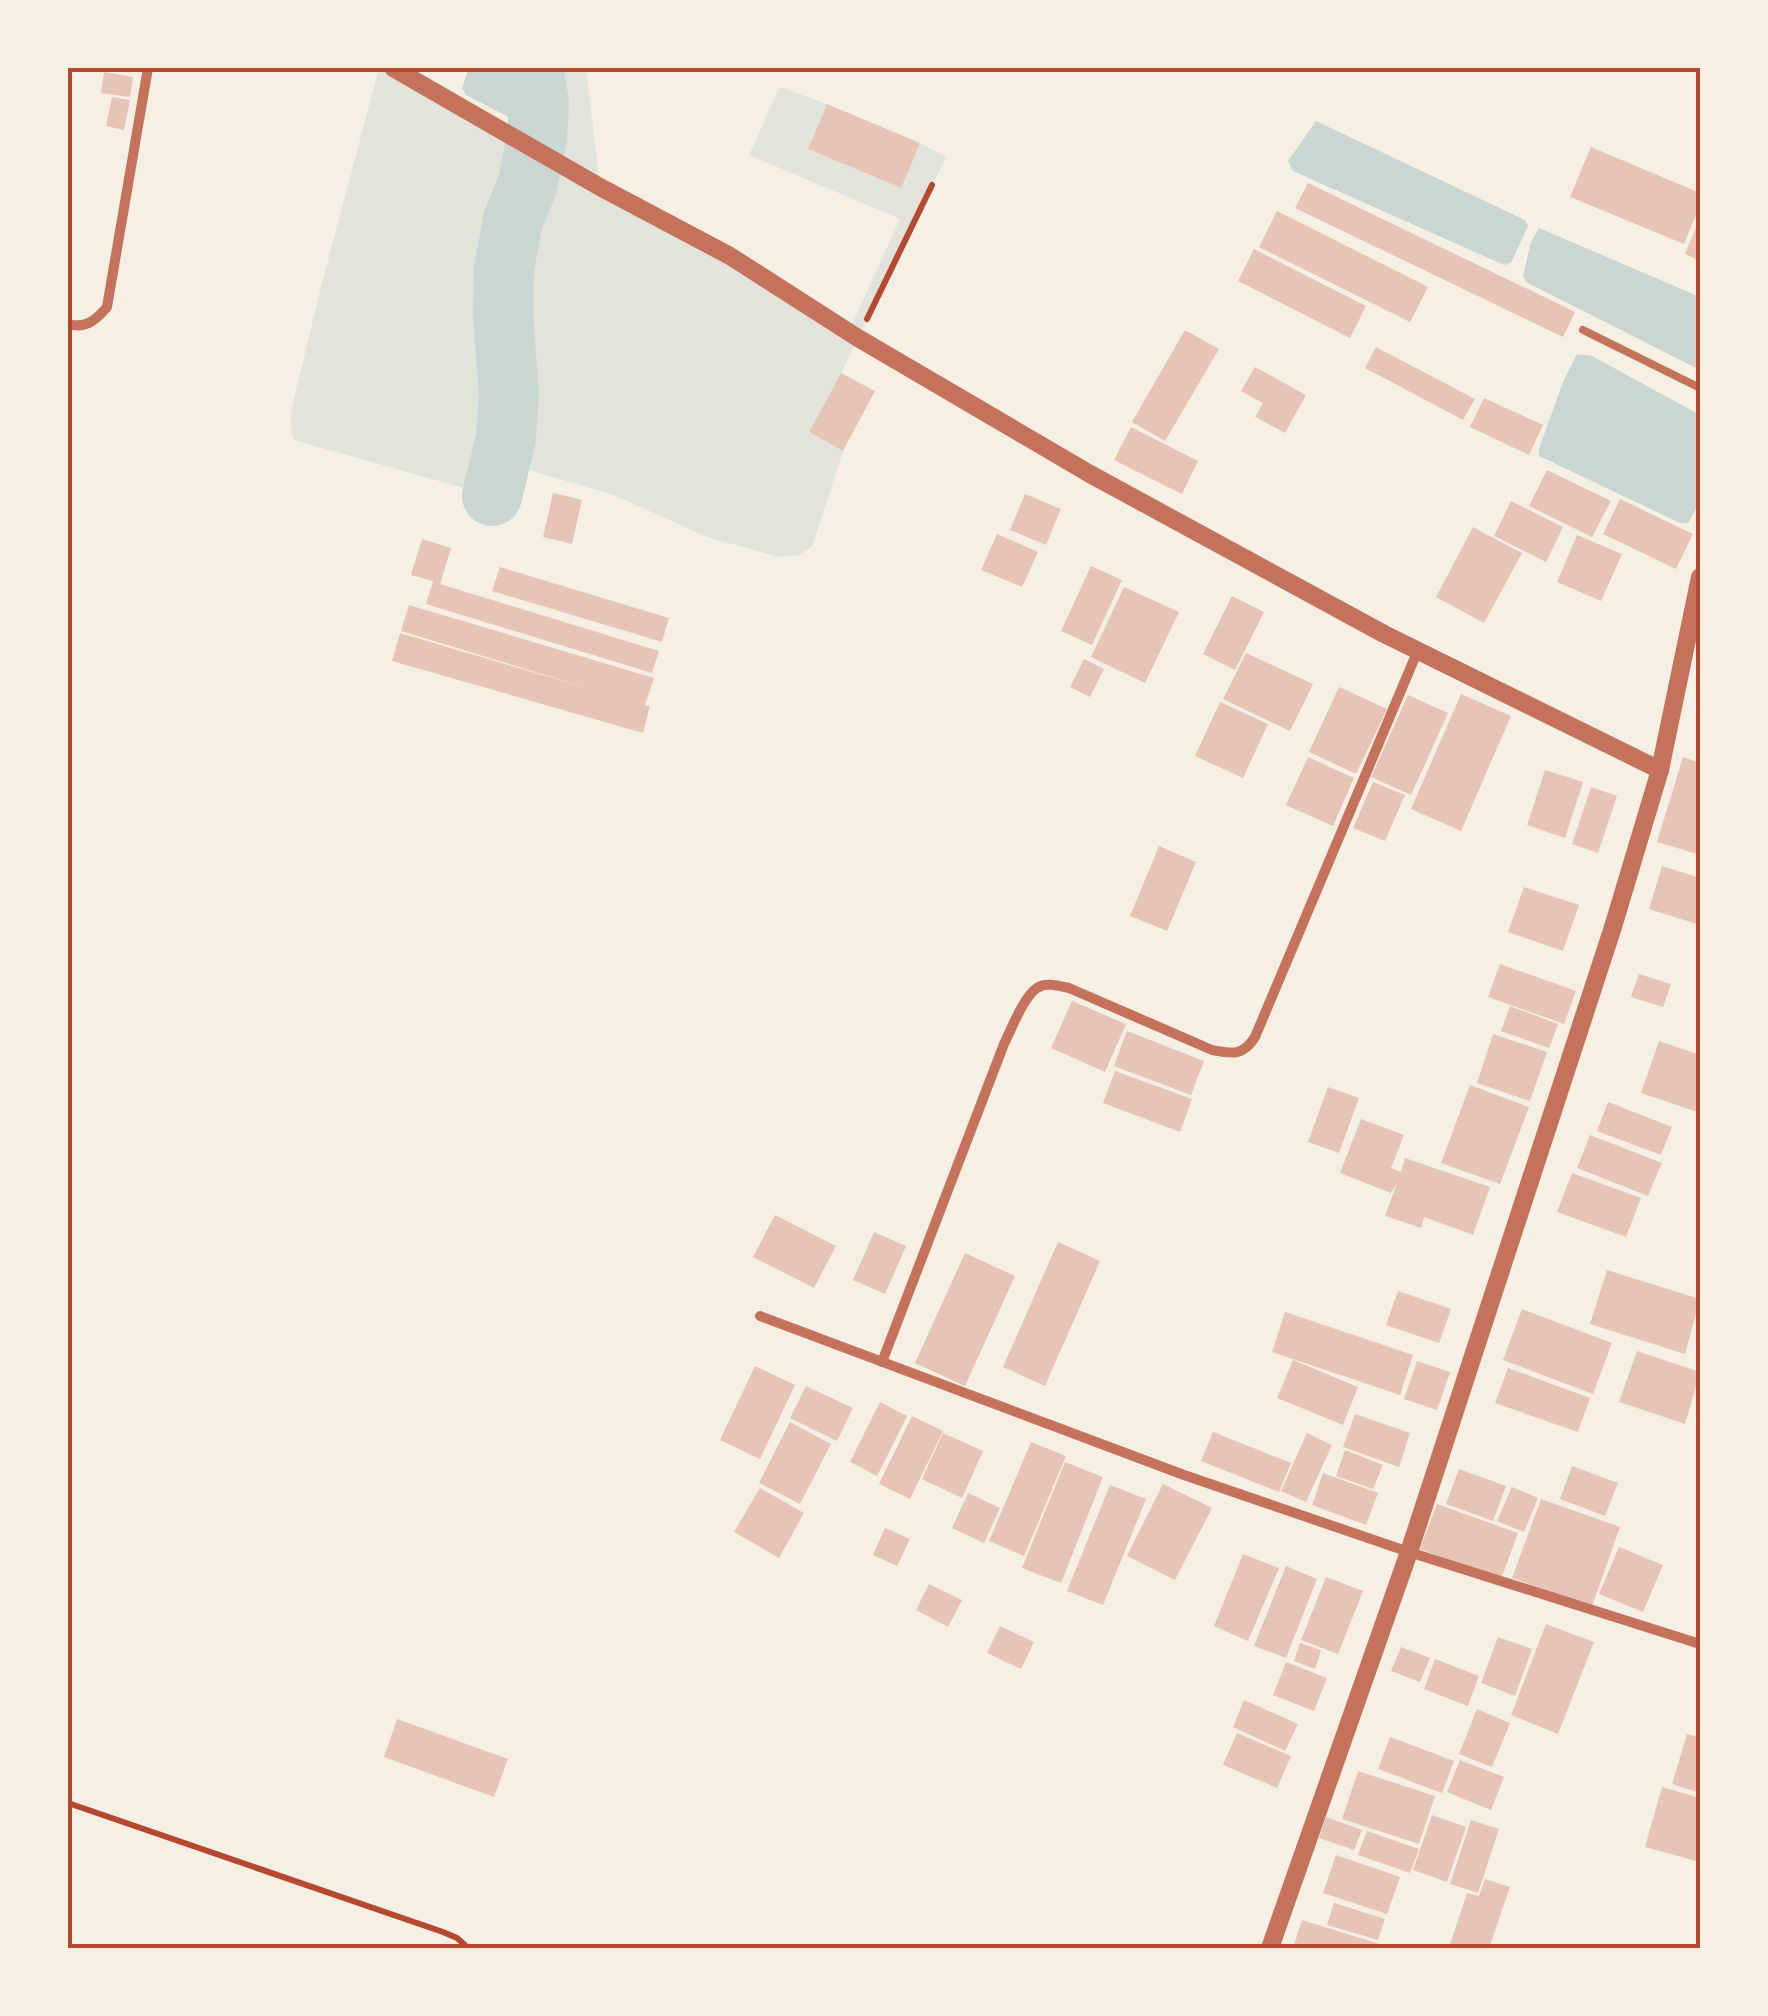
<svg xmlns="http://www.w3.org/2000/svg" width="1768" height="2016" font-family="Manrope,sans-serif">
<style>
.green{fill:#e2e4dc}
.water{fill:#c9d6d2}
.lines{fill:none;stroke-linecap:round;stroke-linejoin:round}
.river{stroke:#c9d6d2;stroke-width:60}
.building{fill:#e6c5b7}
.path{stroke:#b5482f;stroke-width:6}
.service{stroke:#c5725c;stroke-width:8}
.minor{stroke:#c5725c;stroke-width:10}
.tertiary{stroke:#c5725c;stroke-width:18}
.neatline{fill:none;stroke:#b5482f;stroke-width:4}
</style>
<rect width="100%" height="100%" fill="#f6efe4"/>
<!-- green -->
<polygon class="green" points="379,68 393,68 535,148 539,103 533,68 586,68 600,187 849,331 900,219 749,155 780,87 827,104 808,149 900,188 920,143 946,157 841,373 809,432 843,451 812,547 799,555 779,557 707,537 614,495 501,462 492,496 294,440 291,431 291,411 322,283"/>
<!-- water -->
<g class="water">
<path d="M469,68h46c14,23 20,31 11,58l-60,-31 -4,-7z"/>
<polygon points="1316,121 1525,220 1528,226 1511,263 1504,265 1293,171 1288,161"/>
<polygon points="1539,228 1700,297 1700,370 1526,282 1523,276 1531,242"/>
<path d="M1577,354l15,2 108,59c1,33 9,80 -12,108h-8l-141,-67v-7l24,-67z"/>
</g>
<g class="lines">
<!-- river -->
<polyline class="river" points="492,496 506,438 509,394 503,313 504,269 513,220 527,186 537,138 539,103 533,68"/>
</g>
<!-- building -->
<g class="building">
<polygon points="104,72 133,77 130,97 101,93"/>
<polygon points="112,97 130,100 124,130 106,126"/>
<polygon points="827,104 920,143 901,188 808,149"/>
<polygon points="1591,147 1700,193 1700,205 1684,244 1570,197"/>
<polygon points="1308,183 1575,312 1563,337 1295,208"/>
<polygon points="1277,211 1428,287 1410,322 1259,247"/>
<polygon points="1700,218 1700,261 1685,254"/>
<polygon points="1254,249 1366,306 1350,338 1238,281"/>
<polygon points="1185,330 1219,349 1165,441 1132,422"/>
<polygon points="1376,347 1475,399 1463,420 1365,368"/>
<polygon points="1255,367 1306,395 1285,433 1255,417 1263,403 1241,391"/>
<polygon points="841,373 875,391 843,451 809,432"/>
<polygon points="1484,398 1543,425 1529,455 1470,427"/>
<polygon points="1131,427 1198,461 1182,494 1114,460"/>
<polygon points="1547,470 1611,501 1592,537 1529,506"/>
<polygon points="553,493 582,500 572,544 543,537"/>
<polygon points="1025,494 1061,509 1046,545 1010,530"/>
<polygon points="1620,499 1693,534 1676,569 1603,534"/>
<polygon points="1511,501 1563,527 1546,562 1494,536"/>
<polygon points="1473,527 1522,553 1484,623 1436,597"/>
<polygon points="997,534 1038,552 1022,587 981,570"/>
<polygon points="1577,535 1622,554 1601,601 1557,582"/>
<polygon points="422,539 451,548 440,584 659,651 652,673 426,604 433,581 411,575"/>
<polygon points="1091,566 1122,580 1092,645 1061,631"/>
<polygon points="500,567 669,618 662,642 492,591"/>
<polygon points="1124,587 1179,612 1145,683 1091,657"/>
<polygon points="1232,596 1264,612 1235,670 1203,654"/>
<polygon points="409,605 654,678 645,705 650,706 643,733 392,661 400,633 597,691 401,631"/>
<polygon points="1246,653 1313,684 1290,731 1223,699"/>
<polygon points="1084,659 1104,669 1090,697 1070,687"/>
<polygon points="1339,687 1387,709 1356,774 1309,752"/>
<polygon points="1461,694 1511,716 1461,831 1411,809"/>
<polygon points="1408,695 1448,713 1411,795 1371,777"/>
<polygon points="1220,702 1268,724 1243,778 1195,756"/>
<polygon points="1308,757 1354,778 1333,826 1286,805"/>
<polygon points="1683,757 1700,763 1700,855 1657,842"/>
<polygon points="1545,770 1583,782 1565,838 1527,825"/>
<polygon points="1373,782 1405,795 1385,841 1353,828"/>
<polygon points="1591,787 1617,796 1598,853 1572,844"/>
<polygon points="1159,846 1196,862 1167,931 1130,916"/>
<polygon points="1662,866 1700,878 1700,925 1649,909"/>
<polygon points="1524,887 1579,905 1563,951 1508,932"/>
<polygon points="1500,964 1576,991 1564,1024 1488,997"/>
<polygon points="1639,974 1671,984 1663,1007 1631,997"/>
<polygon points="1072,1001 1126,1024 1105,1072 1051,1048"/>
<polygon points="1510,1006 1558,1024 1549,1048 1501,1031"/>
<polygon points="1127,1031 1204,1061 1191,1095 1114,1066"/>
<polygon points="1493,1034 1547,1052 1530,1101 1477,1083"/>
<polygon points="1659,1041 1700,1055 1700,1113 1641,1093"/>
<polygon points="1115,1071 1192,1099 1180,1132 1103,1103"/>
<polygon points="1470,1085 1529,1107 1500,1184 1441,1163"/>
<polygon points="1328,1087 1359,1098 1339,1153 1308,1142"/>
<polygon points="1608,1102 1672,1127 1661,1155 1597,1131"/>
<polygon points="1361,1119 1404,1135 1391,1168 1401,1172 1405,1158 1490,1187 1473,1235 1424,1217 1421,1228 1385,1216 1397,1183 1391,1193 1340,1173"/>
<polygon points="1590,1135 1662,1163 1648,1196 1577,1168"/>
<polygon points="1572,1173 1641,1198 1626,1237 1557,1212"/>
<polygon points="775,1215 836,1246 814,1288 753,1257"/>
<polygon points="874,1232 906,1246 885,1294 853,1280"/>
<polygon points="1058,1242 1100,1261 1045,1386 1003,1367"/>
<polygon points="965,1253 1015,1276 965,1386 915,1363"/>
<polygon points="1607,1270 1700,1299 1685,1354 1590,1324"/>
<polygon points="1398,1291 1451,1309 1439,1343 1386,1325"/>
<polygon points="1522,1309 1612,1343 1593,1394 1503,1360"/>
<polygon points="1285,1312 1413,1355 1400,1395 1272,1352"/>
<polygon points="1637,1351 1700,1372 1685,1424 1619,1402"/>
<polygon points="1293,1360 1358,1387 1343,1425 1277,1398"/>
<polygon points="1417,1361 1450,1372 1437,1410 1404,1399"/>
<polygon points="755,1366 795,1385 760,1459 720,1440"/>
<polygon points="1508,1368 1590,1398 1578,1432 1495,1403"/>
<polygon points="806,1386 853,1408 837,1441 790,1418"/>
<polygon points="880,1402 907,1416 877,1476 850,1462"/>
<polygon points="1355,1414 1410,1433 1399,1467 1343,1447"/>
<polygon points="912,1416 943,1431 910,1499 879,1484"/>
<polygon points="790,1422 831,1444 800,1504 759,1483"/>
<polygon points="1213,1432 1291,1463 1279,1492 1201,1461"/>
<polygon points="943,1433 983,1451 962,1498 922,1479"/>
<polygon points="1307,1433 1332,1445 1306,1502 1281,1491"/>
<polygon points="1031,1442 1066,1456 1024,1556 989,1541"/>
<polygon points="1345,1450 1383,1465 1373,1489 1336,1476"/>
<polygon points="1065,1462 1103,1477 1061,1583 1022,1568"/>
<polygon points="1572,1466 1618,1483 1605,1516 1560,1499"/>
<polygon points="1459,1469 1506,1486 1493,1521 1446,1504"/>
<polygon points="1323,1473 1378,1493 1366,1525 1312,1505"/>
<polygon points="1163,1484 1212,1508 1175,1580 1127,1556"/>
<polygon points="1110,1485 1146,1499 1103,1605 1067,1591"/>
<polygon points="1512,1487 1538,1498 1524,1532 1497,1521"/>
<polygon points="760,1488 804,1513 779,1558 734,1532"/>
<polygon points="968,1493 1000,1508 984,1543 952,1528"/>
<polygon points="1541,1499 1620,1527 1592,1606 1512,1578"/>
<polygon points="1437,1504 1518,1533 1501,1579 1420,1549"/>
<polygon points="885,1528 910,1539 897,1566 873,1555"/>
<polygon points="1619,1547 1663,1565 1643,1612 1599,1594"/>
<polygon points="1243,1554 1279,1568 1248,1641 1214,1626"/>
<polygon points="1286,1566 1317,1579 1286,1658 1254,1646"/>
<polygon points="1326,1577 1363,1591 1338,1654 1301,1640"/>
<polygon points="929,1584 962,1600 948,1627 916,1610"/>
<polygon points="1546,1624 1594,1642 1558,1734 1511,1715"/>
<polygon points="1000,1626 1034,1642 1021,1669 987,1653"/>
<polygon points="1498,1637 1532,1649 1515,1696 1481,1683"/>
<polygon points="1300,1643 1321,1650 1315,1669 1294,1661"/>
<polygon points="1401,1647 1430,1658 1420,1682 1391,1671"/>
<polygon points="1435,1659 1479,1676 1468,1706 1424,1689"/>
<polygon points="1286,1662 1327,1678 1314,1711 1273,1695"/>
<polygon points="1244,1700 1298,1724 1285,1751 1233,1727"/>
<polygon points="1477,1709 1510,1723 1492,1767 1459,1754"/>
<polygon points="397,1719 508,1759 494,1797 384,1757"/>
<polygon points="1237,1733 1291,1756 1277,1788 1223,1765"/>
<polygon points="1687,1734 1700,1738 1700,1793 1672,1784"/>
<polygon points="1390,1737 1454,1761 1442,1793 1378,1769"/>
<polygon points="1460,1760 1504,1777 1491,1810 1447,1792"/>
<polygon points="1358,1771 1435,1796 1419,1844 1342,1819"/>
<polygon points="1662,1787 1700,1798 1700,1862 1645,1847"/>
<polygon points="1432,1815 1466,1827 1447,1882 1413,1870"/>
<polygon points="1326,1817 1362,1830 1354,1850 1319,1838"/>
<polygon points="1471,1820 1499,1829 1478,1893 1450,1884"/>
<polygon points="1367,1831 1419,1849 1410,1873 1358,1855"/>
<polygon points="1336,1855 1400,1877 1387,1914 1323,1893"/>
<polygon points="1485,1879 1510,1887 1489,1948 1463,1948 1450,1944 1467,1893 1479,1896"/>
<polygon points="1334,1903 1385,1919 1378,1940 1327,1925"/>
<polygon points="1302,1920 1383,1945 1382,1948 1293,1948"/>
</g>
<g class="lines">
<!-- path -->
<g class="path">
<polyline points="867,319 932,185"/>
<polyline points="68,1803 443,1932 457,1938 465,1945 465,1948"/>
</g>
<!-- service -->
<polyline class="service" points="1583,330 1700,388"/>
<!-- minor -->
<g class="minor">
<path d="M68,324c18,5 28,-4 39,-17l41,-239"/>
<polyline points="760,1316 1184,1475 1409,1552 1700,1644"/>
<path d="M882,1362l122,-318c7,-14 20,-48 33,-56 9,-6 22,-2 32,0l143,62c21,4 31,6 43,-13l163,-387"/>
</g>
<!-- tertiary -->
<g class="tertiary">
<polyline points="393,68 600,187 730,256 858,338 1090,474 1384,634 1660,770"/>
<polyline points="1270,1948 1409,1552 1613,927 1660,770 1700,577"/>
</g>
</g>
<!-- border -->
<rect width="1768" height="2016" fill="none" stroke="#f6efe4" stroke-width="140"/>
<rect x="70" y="70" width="1628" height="1876" class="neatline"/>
</svg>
